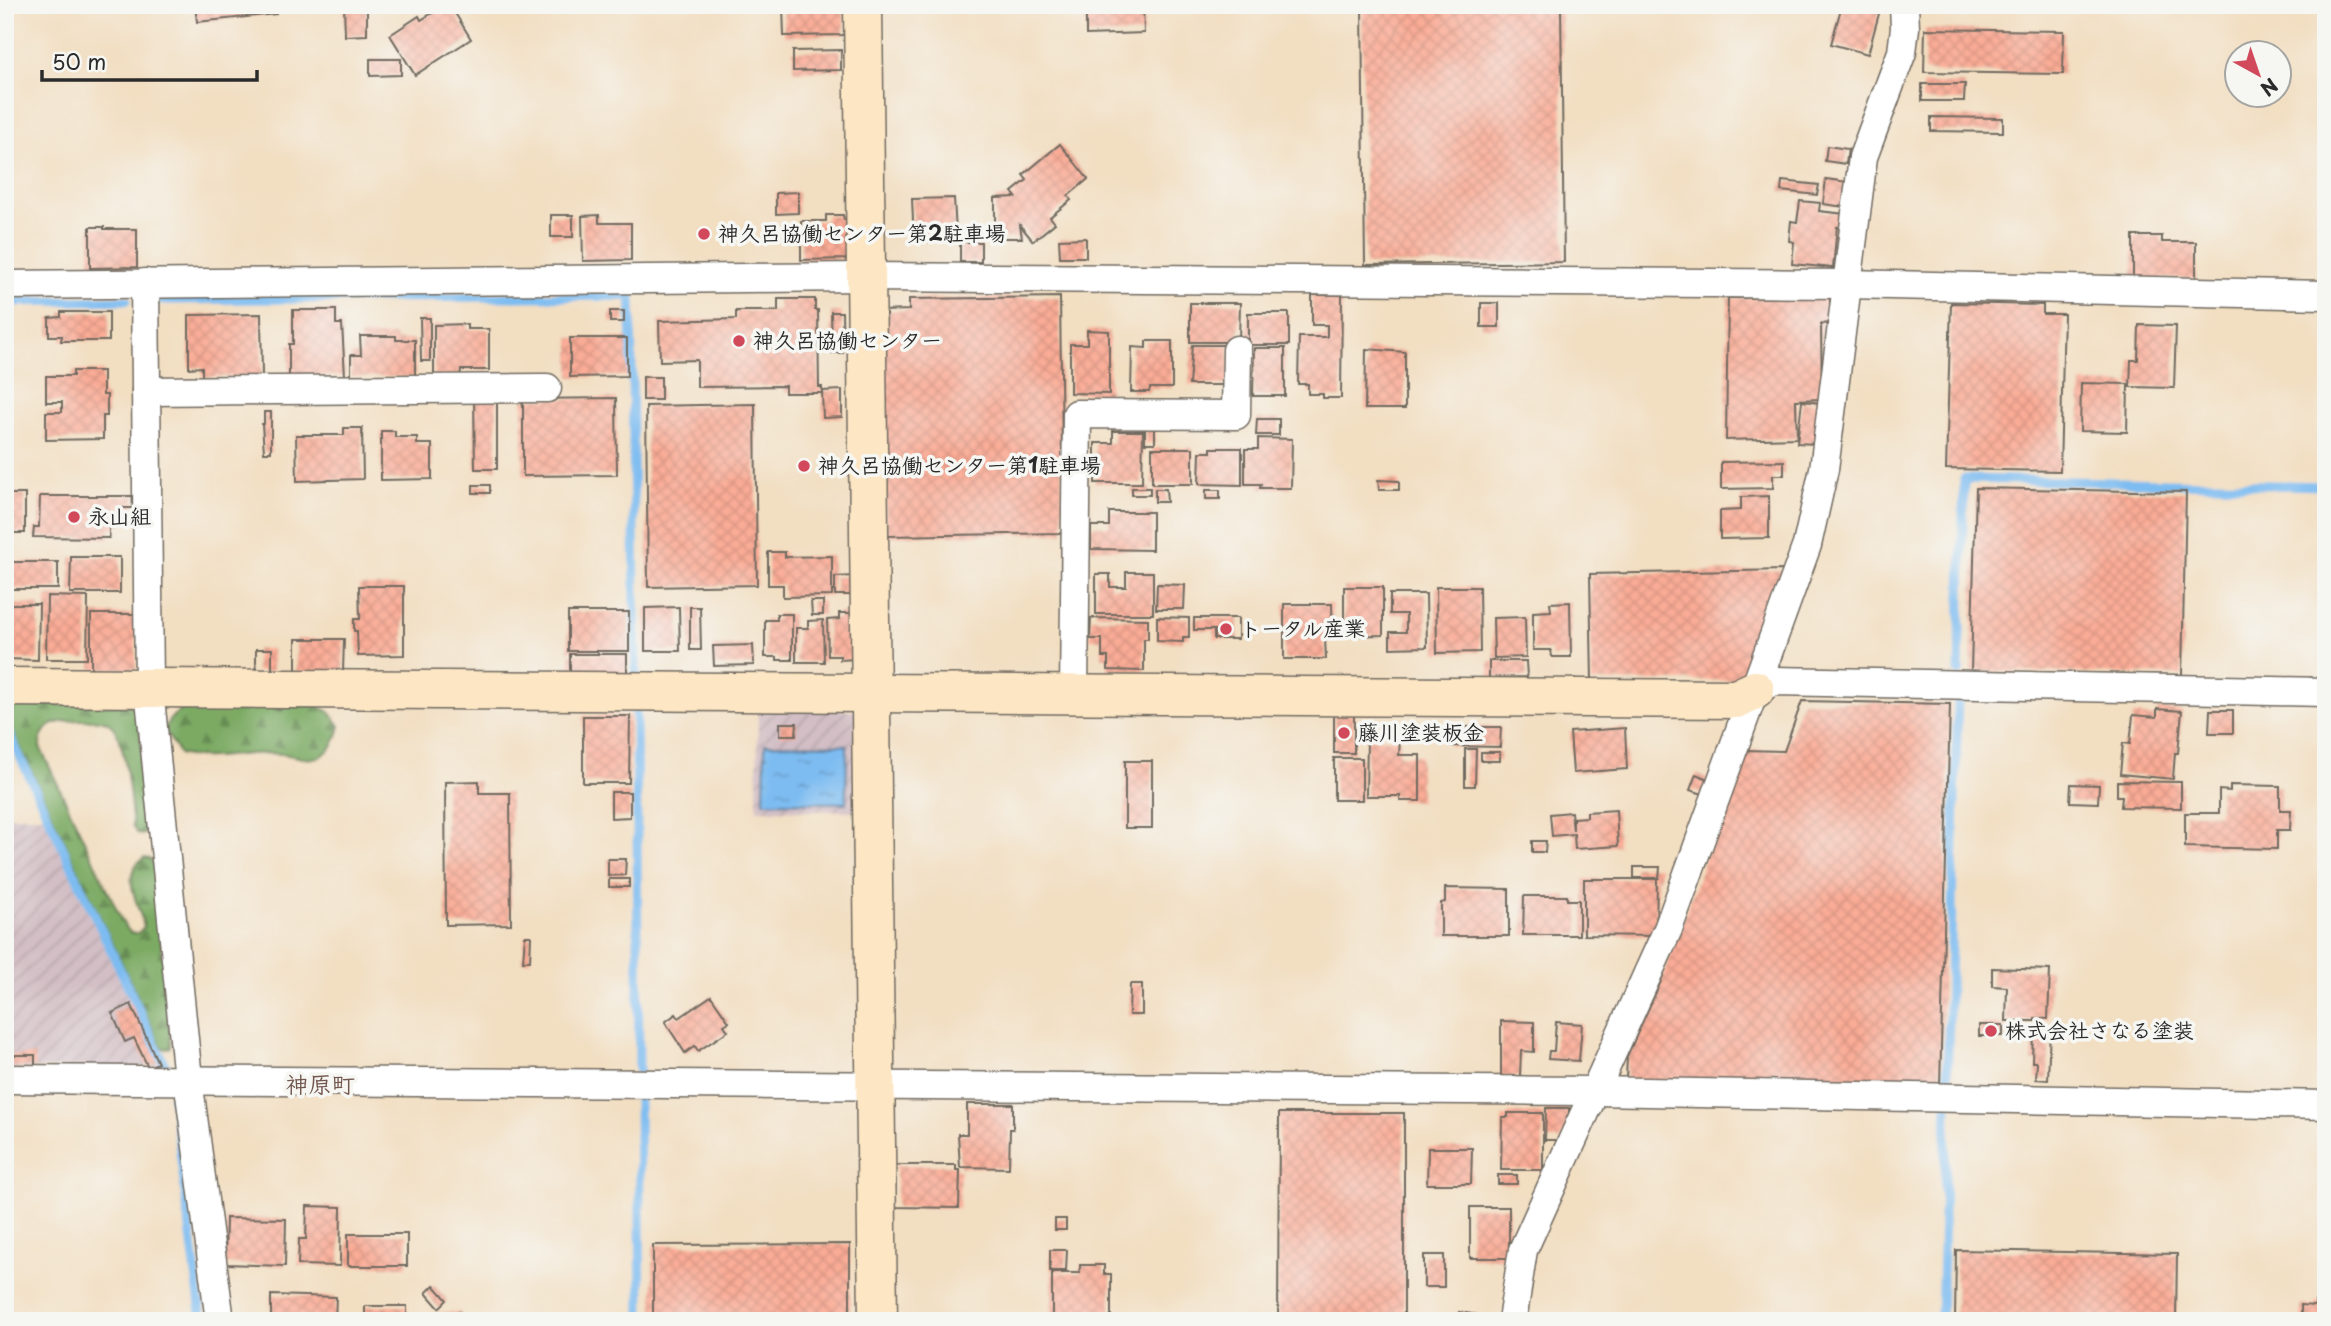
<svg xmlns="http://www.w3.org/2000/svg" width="2331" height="1326" font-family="'Playpen Sans','Klee One',sans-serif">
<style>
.industrial{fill:url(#industrial-furrows)}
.forest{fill:url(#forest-firs);stroke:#546a47;stroke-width:2}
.water{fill:url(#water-ripples);stroke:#54748e;stroke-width:2}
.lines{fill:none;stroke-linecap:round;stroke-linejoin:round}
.stream{stroke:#7dbcf1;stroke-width:9}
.building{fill:url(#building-cross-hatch)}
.street-casing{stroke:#716a60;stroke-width:31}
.secondary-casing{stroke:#716a60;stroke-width:41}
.street{stroke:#fff;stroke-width:28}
.secondary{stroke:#fce6c4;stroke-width:38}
.poi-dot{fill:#d1495b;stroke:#f6f6f2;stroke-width:2.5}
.labels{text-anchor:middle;stroke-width:7;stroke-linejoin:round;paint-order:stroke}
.poi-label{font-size:21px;font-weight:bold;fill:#2b2b2b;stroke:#f6f6f2;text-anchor:start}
.neighbourhood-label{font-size:23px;font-weight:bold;fill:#735850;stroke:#f6f6f2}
</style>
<defs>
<pattern id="industrial-furrows" width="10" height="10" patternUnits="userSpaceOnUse" patternTransform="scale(1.75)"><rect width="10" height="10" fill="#d2bec4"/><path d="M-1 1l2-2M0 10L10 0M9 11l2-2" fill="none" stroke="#b4a3a9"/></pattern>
<pattern id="forest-firs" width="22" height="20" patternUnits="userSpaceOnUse" patternTransform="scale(1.75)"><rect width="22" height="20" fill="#7caa63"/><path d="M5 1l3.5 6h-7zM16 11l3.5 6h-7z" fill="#668b52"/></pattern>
<pattern id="water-ripples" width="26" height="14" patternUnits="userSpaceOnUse" patternTransform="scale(1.75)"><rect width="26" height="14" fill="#7dbcf1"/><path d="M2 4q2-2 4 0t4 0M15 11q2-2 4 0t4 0" fill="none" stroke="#6799c3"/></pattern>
<pattern id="building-cross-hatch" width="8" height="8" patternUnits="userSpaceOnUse" patternTransform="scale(1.75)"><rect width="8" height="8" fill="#faac96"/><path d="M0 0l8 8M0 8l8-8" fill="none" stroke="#d69481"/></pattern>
</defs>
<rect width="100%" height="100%" fill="#f6f6f2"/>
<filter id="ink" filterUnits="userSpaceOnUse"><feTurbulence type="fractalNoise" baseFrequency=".0143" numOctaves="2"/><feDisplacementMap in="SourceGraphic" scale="14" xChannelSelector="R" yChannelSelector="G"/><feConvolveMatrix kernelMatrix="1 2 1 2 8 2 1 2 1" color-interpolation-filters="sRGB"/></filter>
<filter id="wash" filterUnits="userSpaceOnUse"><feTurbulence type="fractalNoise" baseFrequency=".00686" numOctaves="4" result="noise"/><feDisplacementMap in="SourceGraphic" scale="28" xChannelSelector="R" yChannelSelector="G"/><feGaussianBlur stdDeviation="1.57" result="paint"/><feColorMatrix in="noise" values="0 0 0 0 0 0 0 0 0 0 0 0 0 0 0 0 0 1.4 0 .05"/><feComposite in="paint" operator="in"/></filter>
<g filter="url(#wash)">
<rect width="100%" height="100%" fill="#f2dec1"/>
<!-- industrial -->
<g class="industrial">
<polygon points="758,706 856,711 857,811 757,810"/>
<polygon points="5,816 43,816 161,1067 5,1069"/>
</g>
<!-- forest -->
<g class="forest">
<path d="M203,703l111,1 16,8 10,14c-3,11 -6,21 -16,28 -14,9 -27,2 -42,0 -34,-4 -70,9 -103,0l-15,-25c9,-18 20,-21 39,-26z"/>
<path d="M12,704l119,1 7,7 12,118 -8,5 -5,-2 -4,-6c-3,-23 -6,-87 -22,-102 -7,-7 -18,-5 -26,-5 -21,0 -45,1 -45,27l85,180 6,6h7l6,-6c-4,-22 -26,-53 0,-69l6,1 4,5 17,183 -6,2 -5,-4 -153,-325v-10z"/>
</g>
<!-- water -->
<polygon class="water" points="765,744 847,745 846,803 764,802"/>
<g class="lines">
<!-- stream -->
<g class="stream">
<polyline points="162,300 631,296 636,676"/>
<polyline points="5,302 127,300"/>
<polyline points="1959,672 1964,479 2326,486"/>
<polyline points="636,706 639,1070"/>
<polyline points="5,725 165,1065"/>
<polyline points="1947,1087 1958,698"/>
<polyline points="639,1096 641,1321"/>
<polyline points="173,1097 202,1321"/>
<polyline points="1941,1321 1947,1108"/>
</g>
</g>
<g id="blocks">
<!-- building -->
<g class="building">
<polygon points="195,5 275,5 276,14 197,22"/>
<polygon points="344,5 367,5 367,35 345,36"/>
<polygon points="445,5 450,5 471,39 415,75 390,35 419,16 421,20"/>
<polygon points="783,5 844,5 844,35 784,36"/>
<polygon points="1086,5 1143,5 1144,33 1086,35"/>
<polygon points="1362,5 1561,5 1564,262 1365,265"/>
<polygon points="1842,5 1862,5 1880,10 1868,54 1831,44"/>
<polygon points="1925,29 2064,31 2063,74 1924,72"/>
<polygon points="841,50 841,70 793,71 793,51"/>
<polygon points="370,59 401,59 401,75 370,76"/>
<polygon points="1922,84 1965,84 1964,101 1922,101"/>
<polygon points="1931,117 2003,118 2003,132 1931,131"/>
<polygon points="1060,144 1088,179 1068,196 1071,200 1050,217 1055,223 1033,241 1020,225 1022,238 995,238 995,198 1016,197 1012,192 1027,180 1023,175"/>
<polygon points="1827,146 1848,149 1846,164 1825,161"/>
<polygon points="1826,179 1848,182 1845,207 1823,204"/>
<polygon points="1782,181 1819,185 1817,195 1781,191"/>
<polygon points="798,192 798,213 776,214 776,193"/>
<polygon points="954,198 956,233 948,233 948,241 914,242 912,199"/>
<polygon points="1800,201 1820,203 1819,211 1845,214 1843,228 1837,227 1833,268 1792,264 1794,242 1789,241 1791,221 1797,222"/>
<rect x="551" y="215" width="22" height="22"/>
<polygon points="599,215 599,223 631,223 631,260 583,261 582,216"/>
<polygon points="826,215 843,215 844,220 849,220 849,259 801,260 801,221 826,221"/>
<polygon points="90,227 104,227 104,229 137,229 137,267 90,268"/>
<polygon points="2133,236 2162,236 2162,242 2196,242 2196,279 2133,278"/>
<polygon points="1086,238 1086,257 1060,257 1059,239"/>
<rect x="960" y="242" width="21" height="20"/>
<polygon points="1312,295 1342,295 1341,398 1323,398 1323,394 1308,394 1308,384 1298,384 1299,337 1327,337 1327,325 1312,325"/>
<polygon points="1060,297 1063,533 886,536 883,311 909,310 909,299"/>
<polygon points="1830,297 1830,323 1821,324 1822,399 1796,400 1797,438 1726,440 1728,298"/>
<polygon points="778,299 815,299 815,310 818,310 819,387 822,387 822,393 785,393 785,386 697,387 697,360 660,361 659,321 736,319 736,311 778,311"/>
<polygon points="1190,303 1240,303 1239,342 1190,342"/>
<rect x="1481" y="303" width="18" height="24"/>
<polygon points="1951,303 2043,305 2043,314 2064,314 2060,471 1946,469"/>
<polygon points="293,310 336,310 336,324 342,324 345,376 289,377 289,344 293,344"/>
<rect x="610" y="311" width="14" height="11"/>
<polygon points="61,312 109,312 109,341 61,341 62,336 49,336 49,318 61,317"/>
<polygon points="831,312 842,312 843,353 832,353"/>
<rect x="1248" y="313" width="41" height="32"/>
<polygon points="261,314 262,376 202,377 202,367 189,368 189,315"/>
<polygon points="420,318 430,318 430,361 421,361"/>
<polygon points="467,324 467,329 489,329 489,370 461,370 460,376 434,376 434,325"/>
<polygon points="2139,325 2176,326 2174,388 2130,387 2131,360 2138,360"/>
<polygon points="1087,330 1109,331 1109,394 1070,393 1070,344 1087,344"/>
<polygon points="360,336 396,336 396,340 415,340 415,377 351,377 351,355 361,355"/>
<polygon points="570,338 627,338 627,376 570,377"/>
<polygon points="1146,341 1172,341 1172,388 1150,388 1149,392 1131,392 1132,347 1146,348"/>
<polygon points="1192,345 1229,345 1229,385 1189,385"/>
<polygon points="1254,348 1285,348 1285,396 1253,396"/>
<polygon points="1366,349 1405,352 1405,409 1365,409"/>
<polygon points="73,371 103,371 103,395 107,395 107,416 103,416 103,439 46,440 46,412 62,412 62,402 46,402 46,376 73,376"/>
<rect x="643" y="377" width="18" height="23"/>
<polygon points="2081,383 2128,384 2127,432 2080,431"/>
<polygon points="842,390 842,417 823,418 822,391"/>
<polygon points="474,397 497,397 497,469 475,469"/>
<polygon points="616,398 617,475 523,476 523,399"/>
<polygon points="1802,401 1821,403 1815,444 1797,443"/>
<polygon points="755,404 757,585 648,587 646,406"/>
<polygon points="264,412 271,412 271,452 264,452 262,424 264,424"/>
<polygon points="1257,419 1279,419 1279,435 1256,435"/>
<rect x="1145" y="426" width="10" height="17"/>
<polygon points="344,428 362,428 363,479 297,481 296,435 344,435"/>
<polygon points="381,431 395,431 395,437 417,437 417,444 432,444 432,479 381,480"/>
<polygon points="1113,431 1143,431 1142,483 1095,483 1095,443 1113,443"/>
<polygon points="1258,438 1292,439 1291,488 1260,488 1261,484 1245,484 1245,449 1258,449"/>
<rect x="1152" y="448" width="41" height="36"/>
<polygon points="1211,448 1242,448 1242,485 1199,484 1200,452 1211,452"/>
<polygon points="1784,461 1784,475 1773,475 1773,488 1721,489 1721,462"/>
<polygon points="1378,480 1399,481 1399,490 1379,490"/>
<rect x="473" y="485" width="17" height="8"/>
<rect x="1132" y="488" width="18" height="7"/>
<polygon points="1976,488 2186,492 2182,675 1971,671"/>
<polygon points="1155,489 1166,489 1167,502 1155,502"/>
<rect x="1206" y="490" width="14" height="9"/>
<rect x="5" y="494" width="20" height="39"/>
<polygon points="40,496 135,496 135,508 117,508 117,528 109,528 109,538 33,537 34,527 39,527"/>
<polygon points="1769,496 1769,538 1720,539 1720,511 1741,510 1741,497"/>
<polygon points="1109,512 1152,512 1152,550 1091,549 1091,526 1109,526"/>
<polygon points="768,552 785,552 785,557 832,556 832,596 783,597 783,585 768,585"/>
<polygon points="71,557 120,557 120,593 70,593"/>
<rect x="5" y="562" width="53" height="27"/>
<polygon points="1785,570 1745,680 1592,682 1590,574"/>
<polygon points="1126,572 1153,572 1153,614 1096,614 1096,574 1110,574 1110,587 1126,587"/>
<polygon points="854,576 854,595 835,595 835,577"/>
<polygon points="1157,584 1185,585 1184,609 1156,609"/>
<polygon points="359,586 404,586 404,655 358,656 357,631 354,631 354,619 360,619"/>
<polygon points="1344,587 1383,587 1383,635 1344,636"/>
<polygon points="1436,587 1479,587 1480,652 1437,653"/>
<polygon points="1390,594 1426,594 1427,647 1390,648 1390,632 1406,632 1406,614 1390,614"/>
<polygon points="47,596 88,597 87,659 46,659"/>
<polygon points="811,601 823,601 823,615 812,615"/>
<polygon points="1570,602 1571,657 1552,657 1551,650 1533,650 1533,612 1551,611 1550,603"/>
<polygon points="5,604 39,604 38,660 5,659"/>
<polygon points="1284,604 1332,604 1333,638 1325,638 1326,659 1284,659"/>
<polygon points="679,607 680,651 645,651 645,608"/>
<polygon points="690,607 700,607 701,650 690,650"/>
<rect x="568" y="612" width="61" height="39"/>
<polygon points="839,613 855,613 855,659 840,660 840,656 828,656 827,620 839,619"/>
<rect x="91" y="614" width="45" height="55"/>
<polygon points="777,614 792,614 792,660 777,660 777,657 765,657 765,620 777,620"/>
<polygon points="1157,617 1189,618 1189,637 1183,637 1183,642 1157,641"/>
<polygon points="1525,617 1526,657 1494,658 1493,618"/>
<polygon points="1091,618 1148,619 1148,639 1144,639 1144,671 1108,670 1108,657 1102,657 1102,639 1090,639"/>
<polygon points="1194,618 1238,618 1238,639 1214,639 1214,630 1194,630"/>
<polygon points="823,620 824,662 796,662 796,628 808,628 808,621"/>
<polygon points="296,639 344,639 343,672 296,672"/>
<polygon points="753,645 754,665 714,666 713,646"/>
<polygon points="256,649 272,649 272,672 256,671"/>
<polygon points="570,654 627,654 627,675 570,674"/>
<polygon points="1489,661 1526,661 1527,677 1489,678"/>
<polygon points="1802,701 1950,704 1940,1086 1626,1079 1627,1056 1661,981 1744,750 1784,751"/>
<polygon points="2157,709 2182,711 2178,753 2175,753 2173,779 2120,774 2123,743 2130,744 2133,715 2157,717"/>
<polygon points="2210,710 2233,710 2233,733 2209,733"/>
<polygon points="1334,713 1354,714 1354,753 1334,753"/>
<polygon points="583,716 630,716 629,783 583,783"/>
<polygon points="780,723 797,723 796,735 780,735"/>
<polygon points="1450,727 1501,727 1500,747 1450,746"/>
<polygon points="1625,728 1627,769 1573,773 1570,732"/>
<polygon points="1367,738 1400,739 1399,755 1420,755 1420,801 1400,801 1400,796 1366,796"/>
<polygon points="1465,749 1476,749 1475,786 1465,786"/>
<rect x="1481" y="752" width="19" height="9"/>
<rect x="1334" y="758" width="28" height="42"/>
<rect x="1125" y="761" width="27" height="67"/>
<polygon points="1696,774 1708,779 1703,794 1690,790"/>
<polygon points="479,781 479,793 510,793 511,924 446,925 445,782"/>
<polygon points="2117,781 2181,782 2181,808 2121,807 2122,796 2117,796"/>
<polygon points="2071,784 2099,785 2098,803 2070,802"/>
<polygon points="2230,785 2280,786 2280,810 2291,810 2290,830 2277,830 2277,849 2185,847 2185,813 2219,813 2219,790 2230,791"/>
<polygon points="611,792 630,792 630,817 611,818"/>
<polygon points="1616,810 1618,846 1575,849 1574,834 1552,836 1550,814 1571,812 1573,831 1573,818 1587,817 1587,812"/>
<polygon points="1532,841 1546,841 1545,852 1532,852"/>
<polygon points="608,859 626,859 625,875 608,876"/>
<polygon points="1634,867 1660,867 1659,878 1634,878"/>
<rect x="609" y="879" width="20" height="8"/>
<polygon points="1584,879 1657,879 1656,936 1584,935"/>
<polygon points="1445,888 1509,889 1509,936 1441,936 1441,903 1445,902"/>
<polygon points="1524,896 1567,896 1567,900 1579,900 1579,935 1523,935"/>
<polygon points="525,936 531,936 530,961 523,961"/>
<polygon points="1992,968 2050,970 2048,1019 2035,1018 2035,1021 2006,1021 2007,987 1992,986"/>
<polygon points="1130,984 1142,984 1142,1015 1129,1015"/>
<polygon points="711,996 729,1022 724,1025 728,1031 698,1051 695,1046 685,1053 665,1022 676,1014 679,1018"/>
<polygon points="131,1004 158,1063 148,1067 134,1038 125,1042 112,1013"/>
<polygon points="1501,1021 1534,1022 1534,1052 1521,1051 1520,1077 1501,1077"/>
<polygon points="1556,1022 1582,1024 1579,1061 1548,1059 1549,1051 1554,1051"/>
<rect x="1979" y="1025" width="24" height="11"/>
<polygon points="2033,1028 2050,1028 2048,1080 2036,1079 2037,1062 2032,1062"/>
<rect x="5" y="1055" width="30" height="12"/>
<polygon points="967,1104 1013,1104 1013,1129 1010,1129 1009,1168 960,1167 958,1134 967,1134"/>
<polygon points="1546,1108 1569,1108 1569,1124 1560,1140 1545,1140"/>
<polygon points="1279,1113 1404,1113 1404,1321 1278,1321"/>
<polygon points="1508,1113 1543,1113 1543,1170 1501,1170 1502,1117 1508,1117"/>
<polygon points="1428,1148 1472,1148 1471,1184 1427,1184"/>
<polygon points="896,1165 956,1165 956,1170 960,1170 959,1208 896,1207"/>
<rect x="1498" y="1175" width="19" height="9"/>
<polygon points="307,1206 341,1207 340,1266 298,1265 299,1239 306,1239"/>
<rect x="1470" y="1207" width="39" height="51"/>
<polygon points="226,1218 286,1219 285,1266 225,1264"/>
<rect x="1055" y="1219" width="11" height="11"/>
<rect x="348" y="1234" width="59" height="32"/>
<polygon points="850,1244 850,1316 812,1316 812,1321 653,1321 653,1245"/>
<polygon points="1050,1250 1067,1250 1066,1271 1050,1271"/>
<polygon points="1956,1250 2177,1254 2176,1321 1955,1321"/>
<rect x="1424" y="1255" width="20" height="32"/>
<polygon points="1080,1265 1104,1265 1104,1274 1111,1274 1111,1321 1052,1321 1052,1273 1080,1273"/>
<polygon points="434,1285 447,1300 439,1308 426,1293"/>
<polygon points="271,1295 336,1297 335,1321 271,1321"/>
<polygon points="2315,1301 2326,1301 2326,1321 2301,1321 2301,1305 2315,1306"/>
<rect x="365" y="1306" width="42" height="15"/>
<polygon points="460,1312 460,1321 429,1321 429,1313"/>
<polygon points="1459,1312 1498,1318 1497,1321 1457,1321"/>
</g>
</g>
</g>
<g filter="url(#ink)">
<use href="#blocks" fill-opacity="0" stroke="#716a60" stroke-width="2"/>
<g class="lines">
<!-- street casing -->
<g class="street-casing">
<g id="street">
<polyline points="145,283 149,688 188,1079 220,1321"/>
<polyline points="5,285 866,277 1847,284 2326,295"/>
<polyline points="146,391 547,388"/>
<polyline points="1755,690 1774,681 2326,692"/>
<polyline points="1074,693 1077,414 1236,415 1237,350"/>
<polyline points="5,1079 1595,1091 2326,1105"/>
<polyline points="1512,1321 1523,1250 1668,929 1807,545 1824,469 1863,157 1902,52 1905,28 1904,5"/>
</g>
</g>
<!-- secondary casing -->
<g class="secondary-casing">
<g id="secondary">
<polyline points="863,5 878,1321"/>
<polyline points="5,687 1736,699 1755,690"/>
</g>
</g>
<!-- street -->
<use href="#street" class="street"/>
<!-- secondary -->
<use href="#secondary" class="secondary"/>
</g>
</g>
<!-- markers -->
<g class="poi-dot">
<circle cx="704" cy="234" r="7"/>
<circle cx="739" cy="341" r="7"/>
<circle cx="804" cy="466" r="7"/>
<circle cx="74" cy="517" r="7"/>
<circle cx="1226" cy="629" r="7"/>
<circle cx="1344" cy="733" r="7"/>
<circle cx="1991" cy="1031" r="7"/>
</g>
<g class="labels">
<!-- poi labels -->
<g class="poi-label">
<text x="718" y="241">神久呂協働センター第2駐車場</text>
<text x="753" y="348">神久呂協働センター</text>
<text x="818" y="473">神久呂協働センター第1駐車場</text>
<text x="88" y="524">永山組</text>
<text x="1240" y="636">トータル産業</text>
<text x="1358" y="740">藤川塗装板金</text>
<text x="2005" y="1038">株式会社さなる塗装</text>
</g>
<!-- neighbourhood labels -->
<g class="neighbourhood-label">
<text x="320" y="1093">神原町</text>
</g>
</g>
<!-- margin -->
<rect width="2331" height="1326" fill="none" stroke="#f6f6f2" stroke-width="28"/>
<!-- north arrow -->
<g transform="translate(2258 74) rotate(140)"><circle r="33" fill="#f6f6f2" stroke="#a5a5a2" stroke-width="2"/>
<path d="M0-5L12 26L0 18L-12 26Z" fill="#d1495b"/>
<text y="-10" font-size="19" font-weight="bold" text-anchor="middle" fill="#2b2b2b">N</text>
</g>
<!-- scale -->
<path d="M42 70v10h215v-10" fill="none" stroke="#2b2b2b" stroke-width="3.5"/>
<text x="52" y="70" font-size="21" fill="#2b2b2b" stroke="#f6f6f2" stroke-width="5" paint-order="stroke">50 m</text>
</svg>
